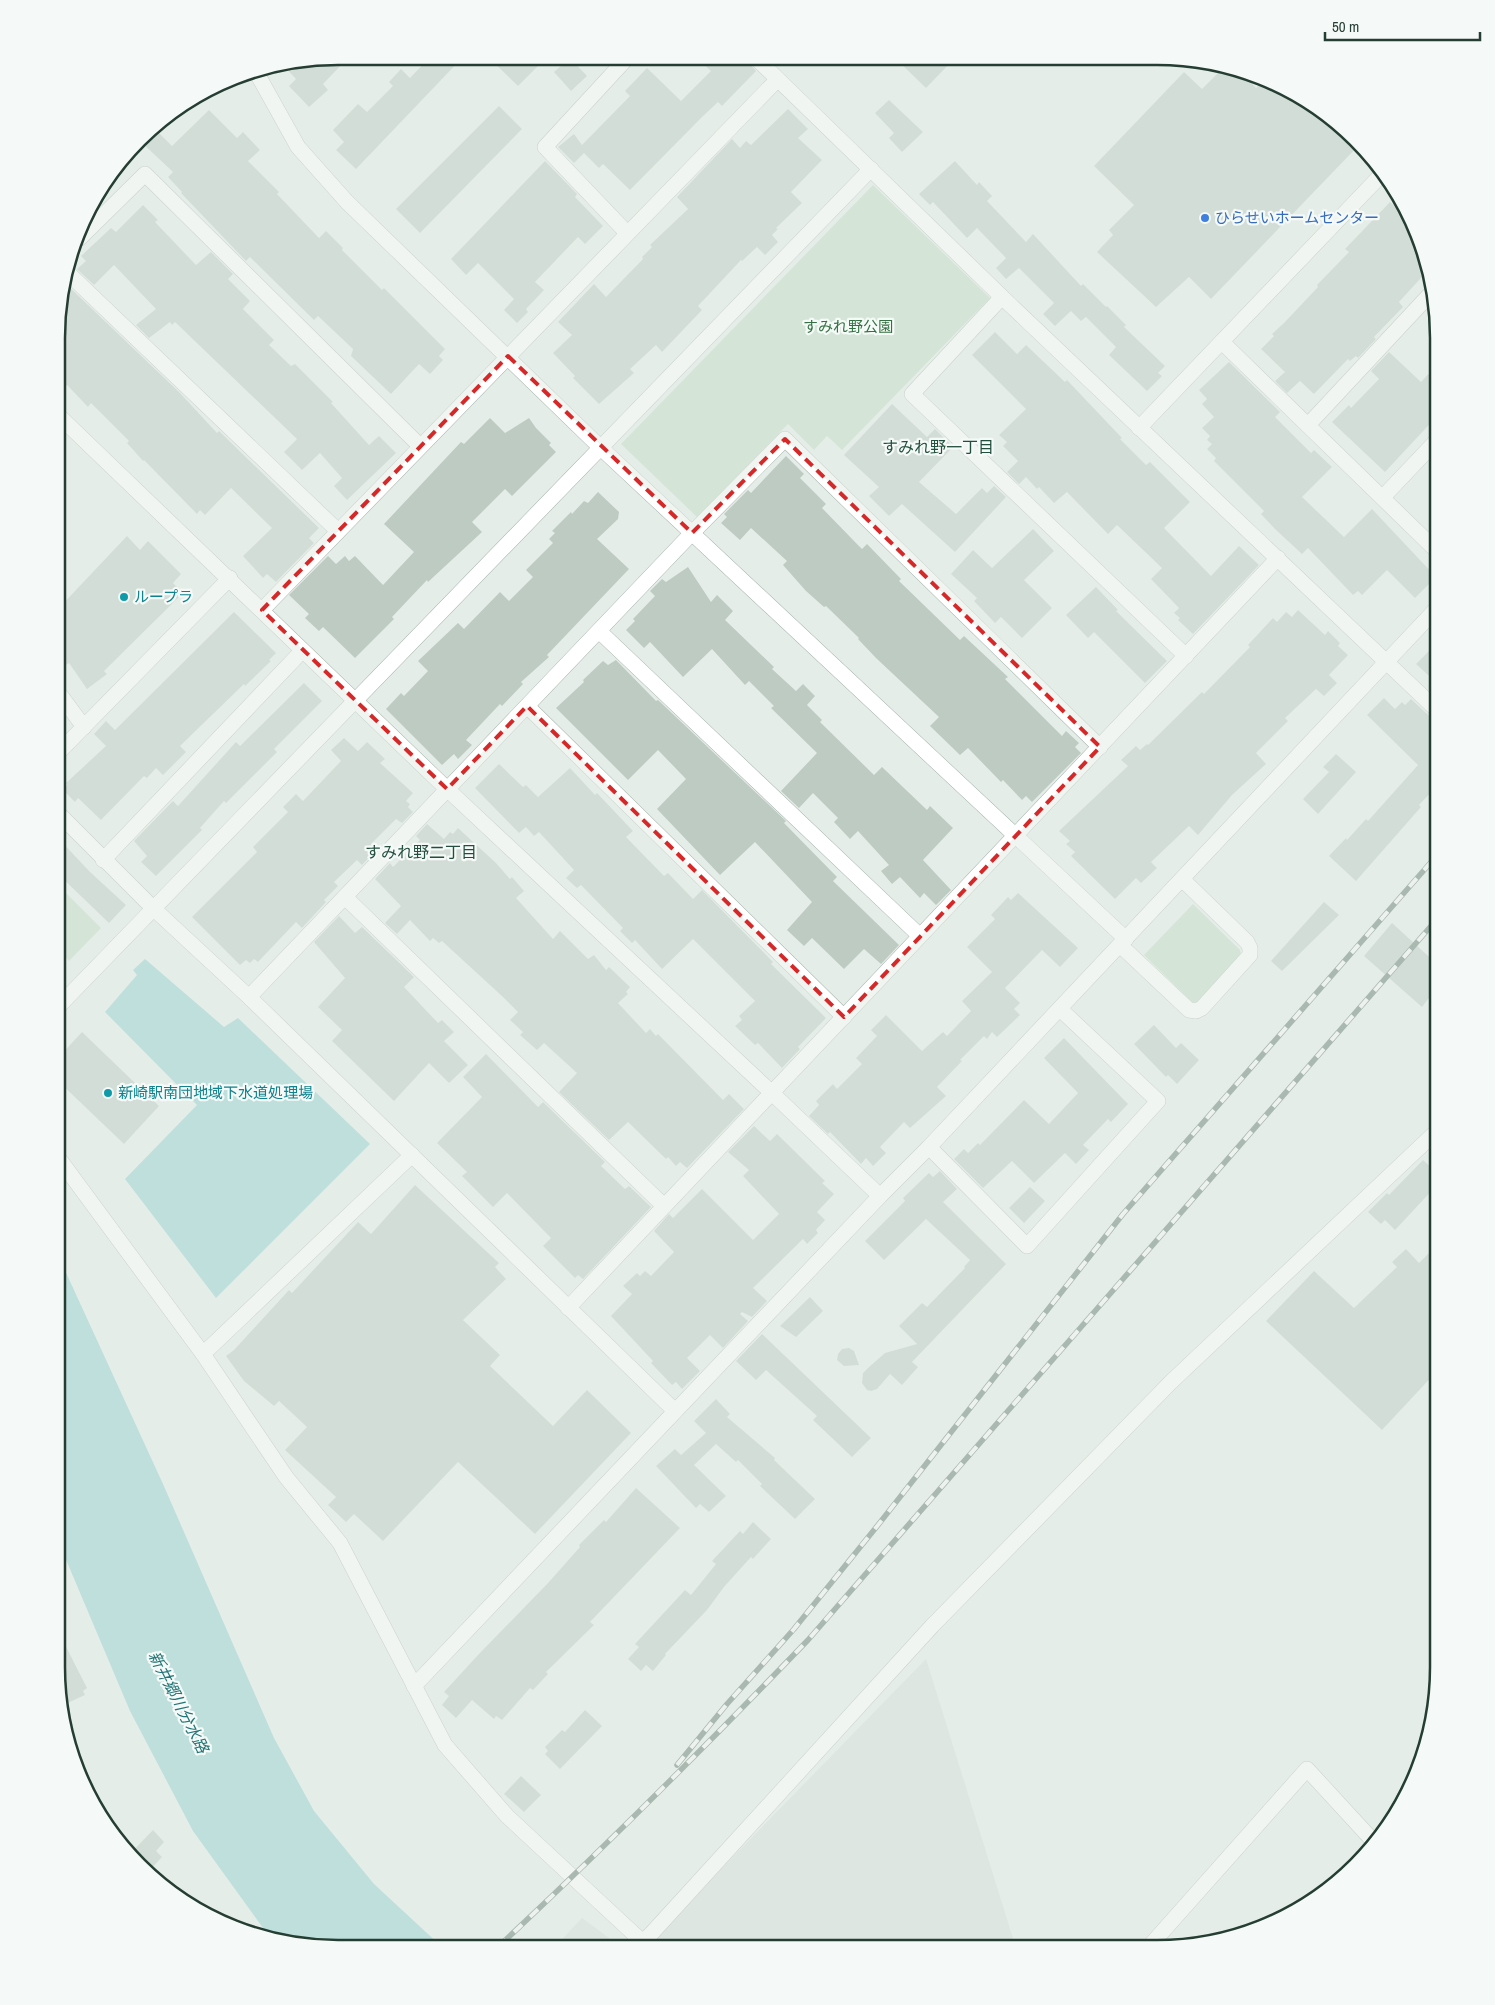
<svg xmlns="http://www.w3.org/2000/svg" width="1495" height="2005" font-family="'Archivo Narrow','Noto Sans JP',sans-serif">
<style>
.built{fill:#d3ddd7}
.green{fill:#bfdcc3}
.water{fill:#91cece}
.building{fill:#bdcbc3}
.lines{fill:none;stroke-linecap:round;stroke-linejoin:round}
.minor-casing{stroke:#a8b5ae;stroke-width:16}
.minor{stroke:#fff;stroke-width:15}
.rail-casing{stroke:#60796e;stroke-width:5.5}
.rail{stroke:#f5f9f7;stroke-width:4;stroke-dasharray:11;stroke-linecap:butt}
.marked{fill:none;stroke:#d62828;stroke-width:4;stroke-dasharray:10 6;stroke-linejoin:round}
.shop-dot{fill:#3f7fe0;stroke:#f5f9f7;stroke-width:2}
.culture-dot{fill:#0f9aa8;stroke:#f5f9f7;stroke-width:2}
.labels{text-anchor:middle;stroke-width:4.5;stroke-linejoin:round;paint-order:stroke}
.shop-label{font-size:15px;fill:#366cbe;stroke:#f5f9f7;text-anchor:start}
.park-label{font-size:15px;fill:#327241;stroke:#f5f9f7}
.culture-label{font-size:15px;fill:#0d838f;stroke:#f5f9f7;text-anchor:start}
.neighbourhood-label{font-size:16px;fill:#224f3d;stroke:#f5f9f7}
.water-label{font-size:16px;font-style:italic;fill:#227576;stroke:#f5f9f7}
.rim{fill:none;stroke:#253e33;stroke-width:2.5}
</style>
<rect width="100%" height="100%" fill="#e5ede8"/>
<!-- built -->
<g class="built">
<polygon points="926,1659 1016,1948 645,1947"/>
<polygon points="582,1918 621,1947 555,1947"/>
</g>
<!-- green -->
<g class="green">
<polygon points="873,185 990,298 842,450 827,436 814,450 788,424 697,517 621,444"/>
<polygon points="58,885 101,928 69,961 58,949"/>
<polygon points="1193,904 1240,950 1241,956 1199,1003 1192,1002 1144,955"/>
</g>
<!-- water -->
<g class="water">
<polygon points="145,959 224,1027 238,1018 370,1144 216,1298 125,1179 197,1105 105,1012 137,975 133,970"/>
<polygon points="57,1253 163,1484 274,1738 314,1811 374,1884 442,1947 302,1946 271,1939 193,1831 130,1711 56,1536"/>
</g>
<!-- building -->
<g class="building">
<polygon points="338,56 350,56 323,84 328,90 309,107 289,86 296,79 283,65"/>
<polygon points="430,57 463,57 356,169 336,150 344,142 333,130 358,104 367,112 393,86 389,82 401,69 410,78"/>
<polygon points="488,57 547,57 518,86"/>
<polygon points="696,57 744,57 756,71 722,106 718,102 702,117 630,190 603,164 599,168 584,153 574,163 558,147 574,134 582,145 630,96 625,91 647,68 681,101 711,71"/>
<polygon points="570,58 587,76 571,91 554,72"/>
<polygon points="895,58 955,58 926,88"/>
<polygon points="1224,67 1240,71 1256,88 1266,78 1328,114 1360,144 1211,299 1189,277 1156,307 1097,252 1113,235 1109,230 1134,205 1094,166 1184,72 1202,89"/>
<polygon points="889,100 923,132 902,152 889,138 894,133 875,113"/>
<polygon points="499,106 522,129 420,233 396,209"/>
<polygon points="788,109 808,129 798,138 822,160 791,192 802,203 776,228 778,229 772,235 778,242 765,255 757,247 742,261 741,260 698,306 702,310 662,352 656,345 630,369 634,373 599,404 573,378 575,376 553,353 572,335 558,322 594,284 606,297 643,259 642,257 652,247 650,245 688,209 677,197 732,139 740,148 746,141 751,145"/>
<polygon points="209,110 237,138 243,132 260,150 248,161 279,192 277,194 319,238 326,231 343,248 342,250 382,290 384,288 445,349 439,356 443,360 430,374 419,364 391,394 351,356 353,349 318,316 314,320 250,257 246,261 181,193 182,192 168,177 173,172 140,141 152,126 172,146"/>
<polygon points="545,161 577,194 575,197 603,226 585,244 578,237 535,282 544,290 526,309 528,312 517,323 504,310 514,299 478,263 466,275 451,259"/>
<polygon points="955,161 977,185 979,182 992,196 987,201 1026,242 1033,234 1081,286 1083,284 1106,307 1107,306 1126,325 1124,327 1165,366 1158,373 1162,376 1147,391 1109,355 1116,347 1086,317 1081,321 1071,311 1055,326 1043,314 1054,303 1019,268 1006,279 996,268 1006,258 977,228 967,238 933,202 930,205 919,194"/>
<polygon points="1390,202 1412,223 1407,229 1420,240 1430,268 1399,302 1403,307 1374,337 1376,339 1358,358 1356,356 1350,361 1348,359 1314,394 1300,381 1287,393 1275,381 1285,372 1261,349 1274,336 1272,334 1284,323 1318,287 1317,285 1349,252 1345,249"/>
<polygon points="143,205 158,220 155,222 196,265 211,252 233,274 228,279 250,301 243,309 274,340 269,345 291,366 295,364 333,402 331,403 369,445 379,436 396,453 347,500 334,486 342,478 320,453 302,470 284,452 297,439 175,322 172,325 170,322 149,338 136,325 156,309 114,265 94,285 77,269 86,261 81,256 111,228 116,232"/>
<polygon points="65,283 179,392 217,433 219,431 319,528 309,538 314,543 276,582 267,574 263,578 243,556 272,528 231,488 205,515 200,510 197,514 144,460 143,461 127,443 129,441 91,403 88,407 67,385 59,395 59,301"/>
<polygon points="995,332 1017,354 1026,345 1065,382 1067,380 1122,438 1120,439 1146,465 1150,462 1190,502 1164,528 1211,576 1239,546 1259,565 1193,634 1178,620 1180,618 1174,613 1179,608 1151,579 1162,568 1117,525 1108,534 1067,492 1054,503 1039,487 1037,489 1026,477 1019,484 1007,472 1018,461 1003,446 1007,442 999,435 1026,409 972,355"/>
<polygon points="1389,352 1421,382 1439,363 1439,414 1385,472 1332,422 1349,405 1351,408 1379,379 1371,371"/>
<polygon points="1229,362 1280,412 1275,417 1311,453 1314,450 1332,467 1302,497 1344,537 1372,509 1436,577 1415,598 1387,570 1362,595 1358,591 1353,595 1308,548 1302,554 1275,529 1261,514 1264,511 1214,461 1216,458 1207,449 1212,444 1207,440 1210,436 1202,428 1214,417 1202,404 1207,399 1199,390"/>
<polygon points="892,404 927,437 935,429 953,447 919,482 956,514 982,488 987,493 994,486 1006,497 955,552 902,504 889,516 869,496 879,487 844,455"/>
<polygon points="490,418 505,433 529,418 536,428 551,443 549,445 556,452 512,496 505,489 472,522 482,532 428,582 427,580 392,617 394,619 355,658 323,627 319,631 305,618 309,614 289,595 328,556 336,564 345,556 349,561 355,556 383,585 414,552 384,524 461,442 464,444"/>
<polygon points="786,456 804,474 800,478 826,504 822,508 855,542 862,549 867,544 901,579 899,581 960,640 964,636 1008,677 1005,679 1062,736 1066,731 1079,743 1075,747 1081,753 1032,802 1026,796 1022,800 1003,780 1001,782 968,748 960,755 930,726 939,717 876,658 858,639 859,638 826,606 824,607 806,591 783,565 787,561 751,528 740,540 721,523 727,517 724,514 748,490 751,493"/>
<polygon points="598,492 619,512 618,519 597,539 629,569 547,655 549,657 521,682 523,684 502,706 500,704 466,740 472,745 458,759 454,754 442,765 386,709 401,693 404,696 428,671 418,661 458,623 464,629 500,592 509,601 533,577 526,570 553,543 549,539 555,533 552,531 571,512 572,514 584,501 588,503"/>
<polygon points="1033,529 1054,551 1024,580 1052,608 1022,638 1001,617 995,623 974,601 977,598 951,574 973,550 992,568"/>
<polygon points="127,536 140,550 148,541 181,574 173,583 183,593 104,671 107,674 87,689 69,663 58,670 58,609"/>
<polygon points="688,567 711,602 717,595 733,611 725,620 774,667 772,669 796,691 803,684 815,696 807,705 822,720 820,722 874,775 882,767 927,810 930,806 953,828 923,860 951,890 936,905 924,893 920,898 900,877 892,884 881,871 889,865 858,831 850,839 834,822 838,818 813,793 799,808 781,791 817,753 771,708 774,706 749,681 745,685 712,649 683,677 650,642 644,648 626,630 635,621 633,619 655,596 650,591 662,579 666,582"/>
<polygon points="1096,587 1118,610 1116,611 1167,661 1145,683 1094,632 1088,638 1066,615"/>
<polygon points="1298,610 1325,635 1328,631 1340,643 1338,646 1348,655 1329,675 1337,683 1324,696 1316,689 1285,718 1288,721 1256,753 1266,764 1232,795 1198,835 1189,826 1151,862 1157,868 1141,883 1136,878 1115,899 1071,856 1075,852 1066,844 1070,841 1059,831 1128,766 1121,760 1136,746 1140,750 1147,744 1148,745 1202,692 1204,694 1250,647 1248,645 1273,618 1277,622 1286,612 1292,617"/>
<polygon points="234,612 276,653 269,660 271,661 245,686 244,684 180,746 186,752 163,775 156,768 147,778 144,776 101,820 78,798 75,802 63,790 67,785 66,783 106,746 94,734 106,721 115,730"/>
<polygon points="1439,641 1439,685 1416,664"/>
<polygon points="616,660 656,701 658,700 786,821 784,823 837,877 833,881 899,945 881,964 864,949 844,969 812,938 804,946 787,930 812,902 755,842 720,875 657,809 686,779 658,750 628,780 556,708 584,682 583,680 603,661 608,665"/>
<polygon points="304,683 322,701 274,749 277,752 226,803 224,801 200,828 202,830 156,876 141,862 147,856 134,841 173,801 178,806 236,742 240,746"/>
<polygon points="1384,698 1395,709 1402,702 1405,705 1411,699 1439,725 1439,784 1419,805 1421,807 1356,881 1329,856 1346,838 1347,840 1366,819 1368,821 1418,765 1367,715"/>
<polygon points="344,738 358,751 367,742 385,759 380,763 413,793 406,801 410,804 408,807 413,812 402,823 396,819 371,844 376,850 362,865 357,860 334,882 338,886 324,900 326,902 302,928 296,922 258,962 254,959 250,963 246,960 240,965 192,917 257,852 253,847 288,812 283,807 296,794 303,801 341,761 331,750"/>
<polygon points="1336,754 1356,772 1318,814 1303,799 1329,772 1323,767"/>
<polygon points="499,764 523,787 526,785 538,797 570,768 595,795 597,793 633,831 626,837 664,876 668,873 693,899 702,890 773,962 771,964 826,1018 798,1047 800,1049 782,1068 758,1043 755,1045 735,1026 742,1020 739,1016 755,1001 693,939 662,969 635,940 632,943 620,931 623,928 581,885 577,888 566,878 574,870 539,832 534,836 526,827 519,833 475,788"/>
<polygon points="427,824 444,839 450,832 453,834 458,828 496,863 510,879 512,877 524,891 516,898 553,939 560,931 588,959 594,955 606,970 609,967 630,987 626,992 628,994 618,1003 646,1033 650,1029 656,1036 658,1034 723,1100 729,1094 744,1109 687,1168 680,1162 676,1166 668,1157 666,1159 628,1122 609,1140 559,1092 577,1073 544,1043 537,1050 520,1035 523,1032 510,1020 518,1012 503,997 442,941 439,943 433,938 430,941 410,920 397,934 385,923 401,906 375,879 390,863 393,867 420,840 416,836"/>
<polygon points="58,838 90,872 126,905 109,923 58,874"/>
<polygon points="1018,893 1078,948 1060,967 1042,950 1005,988 1020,1003 1014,1009 1020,1015 997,1037 992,1032 987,1039 984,1036 960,1060 962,1061 937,1087 946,1096 910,1128 904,1122 880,1147 886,1153 873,1166 866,1158 861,1164 830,1132 828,1134 809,1116 819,1105 816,1101 833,1084 837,1089 862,1064 856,1058 877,1036 871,1030 886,1015 922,1051 943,1032 947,1036 971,1011 962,1001 992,972 967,947 995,919 991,915 1008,897 1011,900"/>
<polygon points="1324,902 1339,915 1282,971 1271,961"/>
<polygon points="339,916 355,933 362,927 414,977 404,987 438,1023 442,1020 454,1032 444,1041 468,1065 449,1083 429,1063 394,1101 332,1041 342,1030 318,1007 345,978 314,942"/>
<polygon points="1392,923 1438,965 1438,986 1422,1007 1364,956"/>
<polygon points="1154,1025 1176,1048 1181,1043 1199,1060 1177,1084 1168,1075 1166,1077 1134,1044"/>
<polygon points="82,1032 159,1106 124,1144 57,1080 57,1059"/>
<polygon points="1064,1038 1128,1104 1111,1122 1108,1119 1083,1145 1089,1150 1076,1164 1065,1153 1034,1183 1012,1161 983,1188 954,1159 964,1149 968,1153 978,1143 980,1145 1024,1100 1049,1124 1078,1093 1044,1058"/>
<polygon points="486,1054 538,1107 543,1102 605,1162 601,1166 625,1189 629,1186 651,1207 583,1279 578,1275 575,1278 543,1246 551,1238 507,1193 493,1207 462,1176 467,1172 437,1143 482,1097 463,1077"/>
<polygon points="754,1126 770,1141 777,1134 825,1181 822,1183 834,1194 817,1212 825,1220 816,1230 818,1233 807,1244 803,1239 753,1288 767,1301 752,1317 742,1312 740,1314 748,1321 723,1348 710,1335 687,1358 700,1371 682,1389 676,1382 672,1385 651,1363 653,1361 611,1316 632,1294 623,1286 637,1273 640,1276 645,1271 651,1276 674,1252 654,1231 669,1214 673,1218 702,1189 753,1240 779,1214 743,1176 749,1170 728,1152"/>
<polygon points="1423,1160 1438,1174 1438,1184 1395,1230 1385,1220 1381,1224 1368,1212 1387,1193 1389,1195"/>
<polygon points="940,1171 957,1189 943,1202 1006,1264 912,1362 918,1367 902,1385 890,1374 877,1389 871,1391 867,1390 862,1383 863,1373 868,1368 885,1353 917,1344 899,1326 922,1303 927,1307 965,1268 964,1267 970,1260 926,1219 884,1260 865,1241 905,1201 903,1198 929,1173 933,1177"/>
<polygon points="415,1185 499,1263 495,1267 506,1279 463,1320 500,1355 490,1366 553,1426 587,1390 631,1433 535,1534 458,1462 383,1541 354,1514 346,1522 328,1505 336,1497 285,1450 307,1427 279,1401 274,1406 244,1381 226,1356 234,1350 289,1290 292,1293 358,1222 371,1234"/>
<polygon points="1030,1187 1045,1201 1024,1223 1009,1208"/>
<polygon points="1438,1244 1438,1370 1382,1430 1266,1321 1314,1271 1354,1308 1397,1267 1392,1262 1406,1249 1419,1263"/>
<polygon points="810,1297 823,1311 796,1337 780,1326"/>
<polygon points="762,1334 871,1438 852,1457 813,1420 817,1416 766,1370 756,1380 736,1361"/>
<polygon points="849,1348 854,1351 859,1365 844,1366 837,1360 838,1354 842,1349"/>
<polygon points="716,1399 730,1414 727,1417 775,1458 774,1460 815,1499 795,1519 760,1486 762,1484 738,1460 736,1462 716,1444 694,1465 726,1496 709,1512 700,1504 696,1508 656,1466 675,1449 681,1455 706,1433 694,1421"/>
<polygon points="636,1488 680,1528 590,1622 594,1625 546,1672 548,1674 533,1690 530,1688 502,1720 496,1716 494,1719 472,1700 456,1718 442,1705 449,1696 444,1692 478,1655 548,1583 580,1547 579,1545 604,1520 606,1522"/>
<polygon points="753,1522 771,1539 753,1559 751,1557 724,1587 707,1610 665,1654 666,1655 653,1671 646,1665 641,1671 628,1659 639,1647 635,1644 685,1590 691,1595 716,1564 712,1561 740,1531 743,1534"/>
<polygon points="56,1627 87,1688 83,1691 85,1695 61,1706 56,1667"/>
<polygon points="585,1710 602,1726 560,1769 545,1754 548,1751 545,1747 562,1730 565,1732"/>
<polygon points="521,1776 541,1795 524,1812 504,1794"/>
<polygon points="153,1830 164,1842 156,1851 162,1857 148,1872 129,1855"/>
</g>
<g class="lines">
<!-- minor casing -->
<g class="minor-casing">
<g id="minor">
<polyline points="755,57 1002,297 1439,712"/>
<polyline points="255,70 298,147 347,202 601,448 1126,939"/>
<polyline points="627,233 545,147 628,57"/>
<polyline points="80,238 145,174 420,446"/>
<polyline points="68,273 338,531"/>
<polyline points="1002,297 912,394 1186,656"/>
<polyline points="1222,342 1439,553"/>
<polyline points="58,415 447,789 772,1093 880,1196"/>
<polyline points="1308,425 1433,291"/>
<polyline points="1139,428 1383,173"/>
<polyline points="1383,497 1439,438"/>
<polyline points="262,610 777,80"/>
<polyline points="599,631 920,936"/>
<polyline points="58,692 84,727"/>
<polyline points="527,706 844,1017"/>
<polyline points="58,753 230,578"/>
<polyline points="58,813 154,909 249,997 675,1411"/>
<polyline points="103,860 302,651"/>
<polyline points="345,897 664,1206"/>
<polyline points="1120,945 1189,1010 1196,1011 1202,1008 1250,955 1250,948 1247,942 1182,879"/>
<polyline points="249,997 692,533 785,439 1100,747"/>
<polyline points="57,1008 871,169"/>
<polyline points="929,1147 1027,1246 1158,1101 1060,1009"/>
<polyline points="57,1156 203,1354 286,1477 340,1543 445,1745 507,1816 648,1947"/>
<polyline points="568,1308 1278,558"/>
<polyline points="203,1354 412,1155"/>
<polyline points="414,1686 880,1196 929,1147 1439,606"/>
<polyline points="642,1942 651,1934 932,1626 1171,1382 1438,1130"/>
<polyline points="1147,1949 1307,1769 1375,1843"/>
</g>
</g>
<!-- minor -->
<use href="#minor" class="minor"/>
<!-- rail casing -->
<g class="rail-casing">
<g id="rail">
<polyline points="677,1765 727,1704 794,1629 878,1525 1123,1214 1439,853"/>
<path d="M498,1947c106,-99 209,-202 310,-307l630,-722"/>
</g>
</g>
<!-- rail -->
<use href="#rail" class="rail"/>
</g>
<!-- marked area -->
<path d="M0 0H1495V2005H0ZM508,356l184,177 93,-94 315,308 -256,270 -317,-311 -80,83 -185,-179z" fill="#e5ede8" fill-opacity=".55" fill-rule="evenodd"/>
<path class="marked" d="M508,356l184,177 93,-94 315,308 -256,270 -317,-311 -80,83 -185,-179z"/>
<!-- markers -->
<circle class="shop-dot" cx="1205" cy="218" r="5"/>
<g class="culture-dot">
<circle cx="124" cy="597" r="5"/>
<circle cx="108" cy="1093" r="5"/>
</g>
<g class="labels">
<!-- shop labels -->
<g class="shop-label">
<text x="1215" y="223">ひらせいホームセンター</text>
</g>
<!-- park labels -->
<g class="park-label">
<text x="848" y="332">すみれ野公園</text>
</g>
<!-- culture labels -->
<g class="culture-label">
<text x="134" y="602">ループラ</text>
<text x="118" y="1098">新崎駅南団地域下水道処理場</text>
</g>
<!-- neighbourhood labels -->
<g class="neighbourhood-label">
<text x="938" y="453">すみれ野一丁目</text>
<text x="421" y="858">すみれ野二丁目</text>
</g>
<!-- water labels -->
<g class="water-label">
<text transform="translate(179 1702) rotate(63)" y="6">新井郷川分水路</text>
</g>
</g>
<!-- crop -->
<path d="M0 0H1495V2005H0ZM338 65H1157A273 273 0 0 1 1430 338V1667A273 273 0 0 1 1157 1940H338A273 273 0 0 1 65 1667V338A273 273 0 0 1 338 65Z" fill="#f5f9f7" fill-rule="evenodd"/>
<path class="rim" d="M338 65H1157A273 273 0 0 1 1430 338V1667A273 273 0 0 1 1157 1940H338A273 273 0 0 1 65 1667V338A273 273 0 0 1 338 65Z"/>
<!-- scale -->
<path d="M1325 32v8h155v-8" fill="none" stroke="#253e33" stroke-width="2.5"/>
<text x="1332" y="32" font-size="15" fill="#253e33" stroke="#f5f9f7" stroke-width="4" paint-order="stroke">50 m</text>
</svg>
